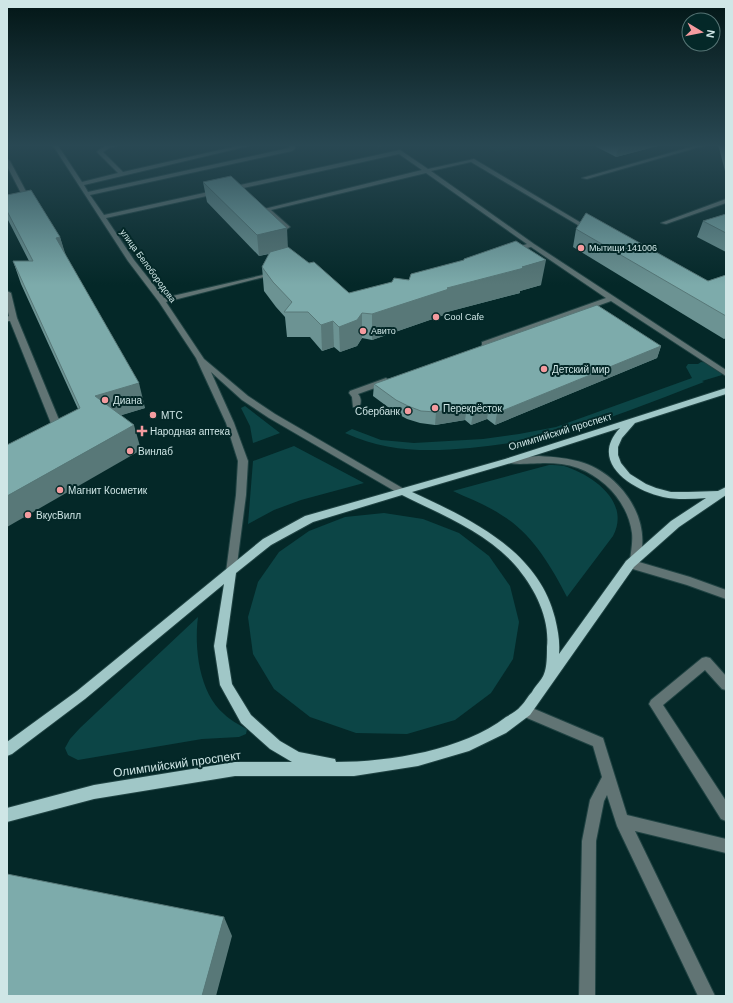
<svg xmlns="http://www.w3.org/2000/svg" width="733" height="1003" font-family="Arial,sans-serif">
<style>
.built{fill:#043333}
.green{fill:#0c4546}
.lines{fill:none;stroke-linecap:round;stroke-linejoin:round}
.minor-casing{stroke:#204343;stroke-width:2}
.major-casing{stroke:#204343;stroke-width:2}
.minor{fill:#617474;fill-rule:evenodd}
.major{fill:#a0c7c7;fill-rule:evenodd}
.wall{fill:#6c9393}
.shaded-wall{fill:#587878}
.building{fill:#7dabab;stroke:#587878}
.poi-dot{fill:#f49b9f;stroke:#042828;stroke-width:1.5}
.labels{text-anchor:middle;stroke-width:4;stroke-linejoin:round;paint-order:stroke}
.far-poi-label{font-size:9px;fill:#cfe6e6;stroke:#042828;text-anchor:start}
.far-street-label{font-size:9px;fill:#cfe6e6;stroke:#042828}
.poi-label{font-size:10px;fill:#cfe6e6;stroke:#042828;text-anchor:start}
.street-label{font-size:10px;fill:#cfe6e6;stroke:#042828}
.near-street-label{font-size:12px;fill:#cfe6e6;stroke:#042828}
</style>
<rect width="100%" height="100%" fill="#042828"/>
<!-- built -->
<polygon class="built" points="481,144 535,144 498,153"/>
<!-- green -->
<g class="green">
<path d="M701,362c8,0 18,6 21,13l-20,6 2,1c-51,19 -102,41 -156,54 -25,6 -52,9 -78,12 -44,4 -83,4 -125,-15l7,-4 29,11 33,3 69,-4 36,-5 37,-7 136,-49 -6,-11 2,-3h10z"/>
<polygon points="245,406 280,433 253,443 250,426 241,408"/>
<polygon points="294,446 364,483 301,500 274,510 248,524 253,461"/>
<path d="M549,465c5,0 11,0 15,1 29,9 67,36 49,70l-46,61c-16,-31 -35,-63 -64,-81 -16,-11 -33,-17 -50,-25z"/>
<polygon points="384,513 423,519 459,533 489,556 510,586 519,622 513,659 491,693 455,720 407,734 356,733 310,717 274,689 253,654 248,617 258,582 279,552 309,531 345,517"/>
<path d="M198,617c-4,30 1,76 26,97 6,6 15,11 23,15l-1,5 -7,3 -37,2 -124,21 -10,-5 -3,-7 5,-9 10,-11z"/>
</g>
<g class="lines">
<!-- minor casing -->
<g class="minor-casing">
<g id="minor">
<path d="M52,144h5l25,38 36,-9 -21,-21c7,-8 16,-8 26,-8l-14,4 -6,4 20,20 123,-28h11l-173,41 4,7 201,-44v-4h6v5l-3,2 -202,44 14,20 296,-65 28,19 46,-10 119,71 -5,1 -117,-69 -40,9 103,73 192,126v6l-115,-75 -123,45h-6v-4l124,-44 -75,-51 -21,5v-2l17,-6 -101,-71 -155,37 18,16 1,1 -3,2 -23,-20 158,-39 -23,-16 -293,64 28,42 30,38 112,-26v2l-110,28 38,57 44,37 27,18 129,75 2,2 -5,3 -3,-1 -129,-75 -27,-18 -31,-28 23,51 14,38 -2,34 -10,77 -1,3 -4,1 -4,-1 -1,-3 10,-77 2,-34 -12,-38 -30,-65 -37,-56 -31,-41z"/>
<polygon points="363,144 382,144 380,146"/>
<polygon points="701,144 710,144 587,179 582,178"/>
<polygon points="7,159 10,161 29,197 28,198 23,197 7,166"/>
<polygon points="726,199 726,203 666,224 661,223"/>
<polygon points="7,291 11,293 17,318 62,427 54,432 48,432 46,430 52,426 10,321 7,321 7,317 9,316 7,308"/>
<path d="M386,378l4,3 -1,2 -31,11c3,3 4,9 1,13h-6l-1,-10 -3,-4 1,-2z"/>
<path d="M539,456c15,1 30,2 45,7 34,12 62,48 58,85 -1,5 -1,10 -3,14l51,15 36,13v9l-39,-14 -61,-18 -1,-3 1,-3 4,-1c1,-9 3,-18 2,-27 -4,-30 -27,-55 -54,-65 -11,-4 -22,-5 -33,-5 -9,0 -38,3 -42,-2l5,-3z"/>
<polygon points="706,657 710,658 726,676 726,690 722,689 705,670 663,705 726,801 726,821 721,819 649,704 651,700 702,658"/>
<polygon points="525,705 603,738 627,815 726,839 726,853 635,831 715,996 698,996 617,826 607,795 604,801 596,841 595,996 579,996 582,841 590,800 602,777 593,746 520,715 519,711 520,707"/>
</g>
</g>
<!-- major casing -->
<g class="major-casing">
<path id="major" d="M726,388v6l-91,29 -13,15 -4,9v8l3,8 9,11 16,10 10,4 15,4h17l30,-1 8,-4v8l-47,32 -45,40 -104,148 -24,18 -37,18 -51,15 -64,10h-119l-141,23 -87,23v-14l87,-23 141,-23h57l-22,-13 -29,-26 -21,-38 -6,-39 10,-62 -139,115 -73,55 -5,2v-14l70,-51 186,-152 42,-23 200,-57zM620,428c-32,34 12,62 43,69 14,3 29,2 43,1l-35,23 -45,40 -67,93c1,-13 -1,-23 -4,-36 -17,-68 -85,-99 -143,-126l99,-29zM402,495c38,19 84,37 113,70 19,22 35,52 32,82 0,8 0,20 -3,27 -2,6 -9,12 -12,18 -4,4 -7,10 -11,14 -4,5 -10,8 -15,11 -43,33 -116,45 -170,45l-1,-3 -5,-1 -31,-6 -19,-11 -29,-26 -19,-31 -6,-38 10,-73 35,-28 42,-23z"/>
</g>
<!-- minor -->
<use href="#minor" class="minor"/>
<!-- major -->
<use href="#major" class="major"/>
</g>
<!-- wall -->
<g class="wall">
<polygon points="591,144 665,144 616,157"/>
<polygon points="718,144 726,144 726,175"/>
<polygon points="203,182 288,248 349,293 409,280 541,285 520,291 520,293 447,312 447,314 372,340 362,338 357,346 340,352 334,347 322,351 310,337 287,337 285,317 276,307 264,291 262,267 269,254 259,256 207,202"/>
<polygon points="7,195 60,237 65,255 145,408 121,415 141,450 78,409 21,284 13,261 29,261 7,218"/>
<polygon points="726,214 726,252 697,237 703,221"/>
<polygon points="576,229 708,281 726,275 726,338 724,339 573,247"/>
<polygon points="661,346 657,358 495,425 487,419 471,425 465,420 435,425 420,423 407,419 396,413 373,396 374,384"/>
</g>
<!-- shaded-wall -->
<g class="shaded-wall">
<polygon points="619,144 665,144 616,157"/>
<polygon points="287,228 288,249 259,256 257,235"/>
<polygon points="60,237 67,259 56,238"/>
<polygon points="546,260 541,285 520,291 520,293 447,312 447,314 372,340 372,314 447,288"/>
<polygon points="362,313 362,338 357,346 340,352 339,327"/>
<polygon points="333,321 334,347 322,351 321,325"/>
<polygon points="661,346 657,358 495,425 497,413"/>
<polygon points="139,383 145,408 103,421 95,396"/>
<polygon points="467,407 465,420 435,425 436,412"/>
<polygon points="489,407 487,419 471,425 473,413"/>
<polygon points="134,425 141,450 7,527 7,496"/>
<polygon points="224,917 232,936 216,996 202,996"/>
</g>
<!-- building -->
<g class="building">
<polygon points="231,176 287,228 257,235 203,182"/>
<polygon points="31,190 60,237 56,238 139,383 95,396 134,425 7,496 7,445 80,408 13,261 33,261 7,211 7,195"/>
<polygon points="586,213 708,281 726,275 726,316 576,229"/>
<polygon points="726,214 726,233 703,221"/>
<polygon points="516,241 546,260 522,267 524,268 447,288 449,289 372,314 362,313 357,320 339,327 333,321 321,325 308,312 284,312 292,302 273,282 262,267 270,252 288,247 309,263 314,262 349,293 392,282 394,278 409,280 411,274 464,260 464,259"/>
<polygon points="597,305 661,346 497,413 489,407 473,413 467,407 436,412 421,411 408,406 396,400 374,384"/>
<polygon points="7,874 224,917 202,996 7,996"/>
</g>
<!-- sky -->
<linearGradient id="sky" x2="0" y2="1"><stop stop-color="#021616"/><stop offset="0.51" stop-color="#294853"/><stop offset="1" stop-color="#294853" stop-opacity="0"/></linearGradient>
<rect width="733" height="285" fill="url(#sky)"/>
<!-- markers -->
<g class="poi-dot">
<circle cx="581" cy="248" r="4"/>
<circle cx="436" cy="317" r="4"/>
<circle cx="363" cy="331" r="4"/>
<circle cx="544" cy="369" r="4"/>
<circle cx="105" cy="400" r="4"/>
<circle cx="435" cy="408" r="4"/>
<circle cx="408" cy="411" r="4"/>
<circle cx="153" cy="415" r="4"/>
<path d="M140 425h4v4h4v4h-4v4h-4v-4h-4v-4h4z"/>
<circle cx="130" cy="451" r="4"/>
<circle cx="60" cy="490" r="4"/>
<circle cx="28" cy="515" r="4"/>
</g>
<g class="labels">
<!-- far-poi labels -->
<g class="far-poi-label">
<text x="589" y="251">Мытищи 141006</text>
<text x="444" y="320">Cool Cafe</text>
<text x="371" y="334">Авито</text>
</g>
<!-- far-street labels -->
<g class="far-street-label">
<text transform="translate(148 266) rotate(54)" y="3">улица Белобородова</text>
</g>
<!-- poi labels -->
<g class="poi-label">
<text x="552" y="373">Детский мир</text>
<text x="113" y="404">Диана</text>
<text x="443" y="412">Перекрёсток</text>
<text x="400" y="415" text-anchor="end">Сбербанк</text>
<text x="161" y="419">МТС</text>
<text x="150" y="435">Народная аптека</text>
<text x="138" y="455">Винлаб</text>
<text x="68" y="494">Магнит Косметик</text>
<text x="36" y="519">ВкусВилл</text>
</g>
<!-- street labels -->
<g class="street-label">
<text transform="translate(560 431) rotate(-17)" y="4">Олимпийский проспект</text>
</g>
<!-- near-street labels -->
<g class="near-street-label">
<text transform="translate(177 764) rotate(-8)" y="4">Олимпийский проспект</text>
</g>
</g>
<!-- border -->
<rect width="733" height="1003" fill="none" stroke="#cfe6e6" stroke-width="16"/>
<!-- north arrow -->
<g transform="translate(701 32) rotate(100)"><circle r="19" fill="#042828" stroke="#557474"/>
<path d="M0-3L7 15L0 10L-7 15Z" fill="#f49b9f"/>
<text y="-6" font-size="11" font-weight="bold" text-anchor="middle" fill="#cfe6e6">N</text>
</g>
</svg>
